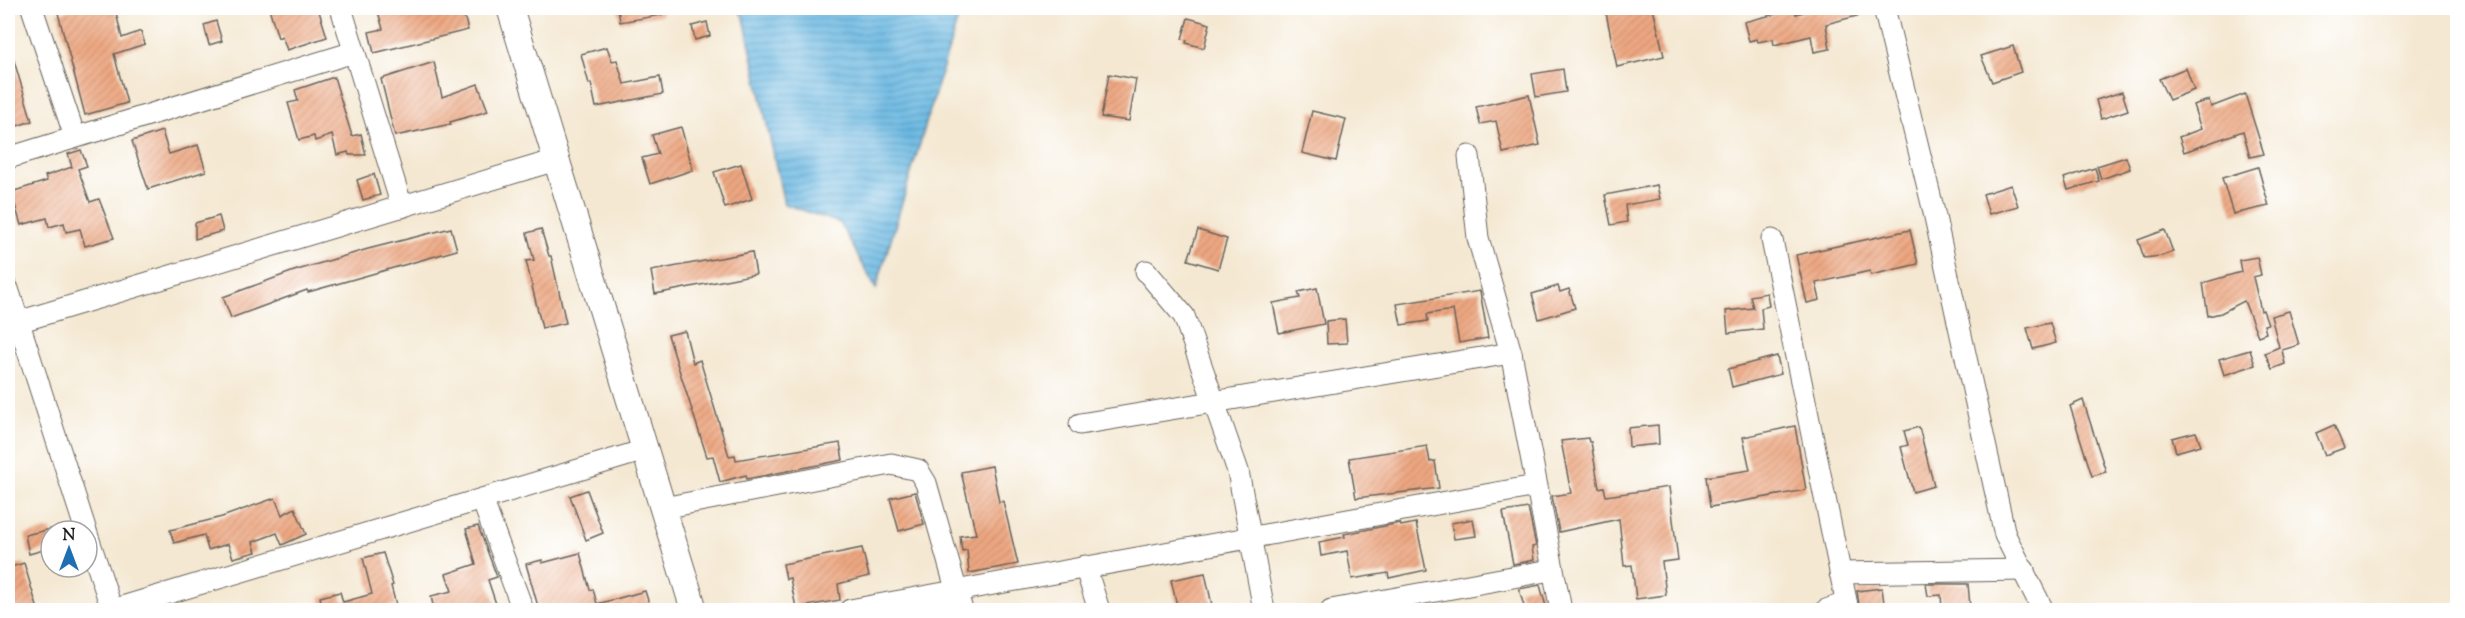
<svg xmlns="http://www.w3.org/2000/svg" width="2465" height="618" font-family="'Sorts Mill Goudy',serif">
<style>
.water{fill:url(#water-rules);stroke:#426a7f;stroke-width:1.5}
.building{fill:url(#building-hatch)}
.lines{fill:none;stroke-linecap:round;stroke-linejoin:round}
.minor-casing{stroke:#68635c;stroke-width:23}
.tertiary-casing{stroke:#68635c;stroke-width:28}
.minor{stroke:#fff;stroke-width:21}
.tertiary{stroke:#fff;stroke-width:26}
</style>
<defs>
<pattern id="water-rules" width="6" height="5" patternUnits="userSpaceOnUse" patternTransform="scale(1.5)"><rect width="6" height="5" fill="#67b7e2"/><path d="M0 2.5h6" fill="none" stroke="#5494b6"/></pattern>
<pattern id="building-hatch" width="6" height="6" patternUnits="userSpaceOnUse" patternTransform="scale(1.5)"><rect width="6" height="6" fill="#eda781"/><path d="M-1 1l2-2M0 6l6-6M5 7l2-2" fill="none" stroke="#cb8f6f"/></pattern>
</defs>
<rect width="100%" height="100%" fill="#fff"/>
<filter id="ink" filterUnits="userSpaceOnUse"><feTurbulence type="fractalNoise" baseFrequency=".0167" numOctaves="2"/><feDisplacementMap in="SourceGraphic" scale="12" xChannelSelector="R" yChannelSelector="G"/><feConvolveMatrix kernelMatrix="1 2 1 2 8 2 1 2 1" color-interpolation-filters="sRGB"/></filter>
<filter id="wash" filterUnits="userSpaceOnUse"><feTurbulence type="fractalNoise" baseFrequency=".008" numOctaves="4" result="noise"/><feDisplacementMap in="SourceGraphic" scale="24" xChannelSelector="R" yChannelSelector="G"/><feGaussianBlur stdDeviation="1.35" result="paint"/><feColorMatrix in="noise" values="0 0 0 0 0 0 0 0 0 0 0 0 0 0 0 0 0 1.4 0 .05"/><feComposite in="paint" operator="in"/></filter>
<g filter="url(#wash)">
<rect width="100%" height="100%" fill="#f4e8d2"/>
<!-- water -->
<polygon class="water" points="737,8 961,8 876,289 840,223 784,204 744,18"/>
<g id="blocks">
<!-- building -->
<g class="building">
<polygon points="78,8 115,8 122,38 141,31 145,44 114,54 127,103 85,115 58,13"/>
<polygon points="269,8 318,8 327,37 287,50 282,36 278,38"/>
<polygon points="377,8 462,8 468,30 374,53 369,32 383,29"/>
<polygon points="618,8 661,8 662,15 620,22"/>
<polygon points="1605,8 1653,8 1664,56 1617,67"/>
<polygon points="1820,8 1871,8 1872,12 1826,24 1830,49 1814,52 1811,36 1774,45 1773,39 1758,42 1757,39 1749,41 1744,22 1795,9 1796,14"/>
<polygon points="1188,18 1210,24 1204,48 1186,43 1187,40 1182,39"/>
<polygon points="216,21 222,41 209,45 204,25"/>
<polygon points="707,22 710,36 695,40 692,26"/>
<polygon points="2013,46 2021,72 1992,82 1981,56"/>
<polygon points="607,47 612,61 617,60 624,84 660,77 663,94 596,107 591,83 589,84 581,54"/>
<polygon points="12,54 32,121 8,129 8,55"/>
<polygon points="434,62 442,97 478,84 488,111 450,122 451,124 395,136 381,79"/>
<polygon points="2186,68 2194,90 2169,100 2159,79"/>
<polygon points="1563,69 1566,92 1536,97 1532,74"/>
<polygon points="1109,74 1136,79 1129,121 1101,117"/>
<polygon points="334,77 352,136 361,134 366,155 349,155 348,152 337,155 332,135 315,141 314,136 299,140 288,103 298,101 295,90"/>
<polygon points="2122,92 2128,110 2101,119 2096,100"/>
<polygon points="2245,94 2264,154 2250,157 2243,131 2184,152 2179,137 2201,129 2193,105 2209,100 2211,107"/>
<polygon points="1529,95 1540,145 1503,153 1496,121 1480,124 1476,107"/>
<polygon points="1312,111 1346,119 1336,161 1302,153"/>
<polygon points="681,127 693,170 650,184 642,158 658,154 652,135"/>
<polygon points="162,131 169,154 198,145 206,171 148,189 132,141"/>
<polygon points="81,150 87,166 78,169 90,202 99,199 114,238 85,246 80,229 66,232 64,223 49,227 47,218 21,225 11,192 47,181 45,176 72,167 68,154"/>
<polygon points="2126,157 2130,169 2101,179 2097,166"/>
<polygon points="741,164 752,199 725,208 714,172"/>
<polygon points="2258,167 2269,206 2233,214 2222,178"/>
<polygon points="2095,168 2099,181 2068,190 2064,178"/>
<polygon points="374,174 380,195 363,200 357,180"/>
<polygon points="1657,185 1660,199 1625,205 1627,222 1611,225 1605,195"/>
<polygon points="2011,185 2018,206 1989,214 1983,194"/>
<polygon points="219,216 223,231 195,239 195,223"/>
<polygon points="451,228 457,250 308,292 307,290 231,318 223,297 294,271 368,249"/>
<polygon points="541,229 549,256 551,256 566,323 542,328 526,261 534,260 527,233"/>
<polygon points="1198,230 1227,239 1218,269 1188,260"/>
<polygon points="1910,230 1918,264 1871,275 1870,271 1816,283 1820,300 1807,303 1796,255"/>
<polygon points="2165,230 2173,252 2161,256 2144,258 2138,240"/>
<polygon points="752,252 756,274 655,294 651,271"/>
<polygon points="2257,257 2261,275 2253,277 2261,311 2263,310 2268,324 2264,325 2266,333 2258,336 2244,301 2221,313 2208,316 2203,283 2241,272 2239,260"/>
<polygon points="1558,286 1560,292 1569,289 1575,308 1539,319 1532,294"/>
<polygon points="1317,288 1324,324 1279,333 1273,303 1300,298 1298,292"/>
<polygon points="1480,291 1488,338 1459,343 1453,310 1427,314 1428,321 1401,325 1397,304"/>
<polygon points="1767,293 1769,306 1761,308 1763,329 1728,333 1726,311 1753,308 1750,296"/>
<polygon points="2289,311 2299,345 2282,350 2285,364 2272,369 2265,353 2279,347 2271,316"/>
<polygon points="1345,319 1347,343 1327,344 1326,321"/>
<polygon points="2050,323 2056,343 2033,349 2027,328"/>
<polygon points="685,331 693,363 700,360 729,456 735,455 736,460 840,443 843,460 747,479 746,475 720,482 713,456 707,457 668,335"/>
<polygon points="2250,350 2255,365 2224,375 2219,359"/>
<polygon points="1777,356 1781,374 1732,387 1728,369"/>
<polygon points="2083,400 2106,472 2092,476 2070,406"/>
<polygon points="1658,425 1659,444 1629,447 1628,428"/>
<polygon points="2334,425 2344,448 2325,455 2316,433"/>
<polygon points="1795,426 1806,490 1710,507 1706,477 1750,470 1743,437"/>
<polygon points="1919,427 1934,486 1913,492 1901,447 1908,445 1904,431"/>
<polygon points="2196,432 2201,445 2176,452 2172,438"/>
<polygon points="1588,438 1589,442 1591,442 1599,488 1604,487 1606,496 1669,487 1678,560 1662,562 1666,595 1636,599 1632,565 1624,566 1619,519 1559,532 1552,496 1571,493 1561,441"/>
<polygon points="1427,446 1430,462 1435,461 1439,488 1356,498 1349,458"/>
<polygon points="992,466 999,502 1003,501 1018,564 969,573 967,550 962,551 960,536 976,534 961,472"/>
<polygon points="587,490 603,533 586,540 570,496"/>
<polygon points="915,492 924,524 899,531 890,498"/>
<polygon points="275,498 282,515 295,508 306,534 282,545 277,533 253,542 256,552 233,558 228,544 208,550 204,535 174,543 170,530 222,517"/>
<polygon points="1528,508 1536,546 1532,547 1534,560 1513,564 1503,512"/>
<polygon points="1473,519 1476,536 1454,539 1451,523"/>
<polygon points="1400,523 1401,526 1416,523 1426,570 1389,578 1388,573 1352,579 1347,551 1321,556 1319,542 1345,537 1344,534"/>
<polygon points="478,526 497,577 488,580 498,610 434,610 431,596 452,591 446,574 476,564 466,529"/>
<polygon points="51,529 51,548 29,554 25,535"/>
<polygon points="862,548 869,576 838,584 840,600 796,608 790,578 786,579 783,564"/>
<polygon points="383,553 393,585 391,586 396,605 377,610 323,610 320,597 340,592 343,602 372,594 363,558"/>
<polygon points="580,553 590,590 593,589 597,604 645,591 651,610 539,610 526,564 542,560 542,563"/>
<polygon points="24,563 38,610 15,610 8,584 8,568"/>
<polygon points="1205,573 1212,605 1178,610 1171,580"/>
<polygon points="1926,584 1968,584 1970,606 1942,609 1941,595 1928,596"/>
<polygon points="1540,585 1547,610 1525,610 1519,589"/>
<polygon points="1882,588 1885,610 1860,610 1857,591"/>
</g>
</g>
</g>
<g filter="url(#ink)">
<use href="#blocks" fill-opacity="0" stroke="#68635c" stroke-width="1.5"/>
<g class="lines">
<!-- minor casing -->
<g class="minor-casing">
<g id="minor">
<polyline points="32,8 75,137"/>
<polyline points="341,8 402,207"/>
<polyline points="1884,8 1933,208 2005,535 2043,610"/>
<polyline points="1469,156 1478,238 1511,353 1561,610"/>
<polyline points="8,158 354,52"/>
<polyline points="1772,240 1848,610"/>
<polyline points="1146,271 1184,316 1238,471 1264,610"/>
<polyline points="8,289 86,531"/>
<polyline points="8,325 556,160"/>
<polyline points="1080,424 1511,353"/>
<polyline points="482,499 523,610"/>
<polyline points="663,508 891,464 918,470 926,483 962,610"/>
<polyline points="87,534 112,610"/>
<polyline points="1085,566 1099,610"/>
<polyline points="1840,573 2024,570"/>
<polyline points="112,610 645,450"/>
<polyline points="850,610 1536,486"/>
<polyline points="1331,610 1551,570"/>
<polyline points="1826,610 1846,603"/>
</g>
</g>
<!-- tertiary casing -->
<g class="tertiary-casing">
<polyline id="tertiary" points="510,8 694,610"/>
</g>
<!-- minor -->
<use href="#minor" class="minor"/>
<!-- tertiary -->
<use href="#tertiary" class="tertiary"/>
</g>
</g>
<!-- margin -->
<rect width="2465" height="618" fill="none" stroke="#fff" stroke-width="30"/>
<!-- north arrow -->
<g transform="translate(69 549)"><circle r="28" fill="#ffffff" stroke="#a4a4a4" stroke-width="1.5"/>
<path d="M0-4.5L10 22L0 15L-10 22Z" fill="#1f6fb2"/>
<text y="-9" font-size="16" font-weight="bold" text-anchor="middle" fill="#1c1c1c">N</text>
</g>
</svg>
